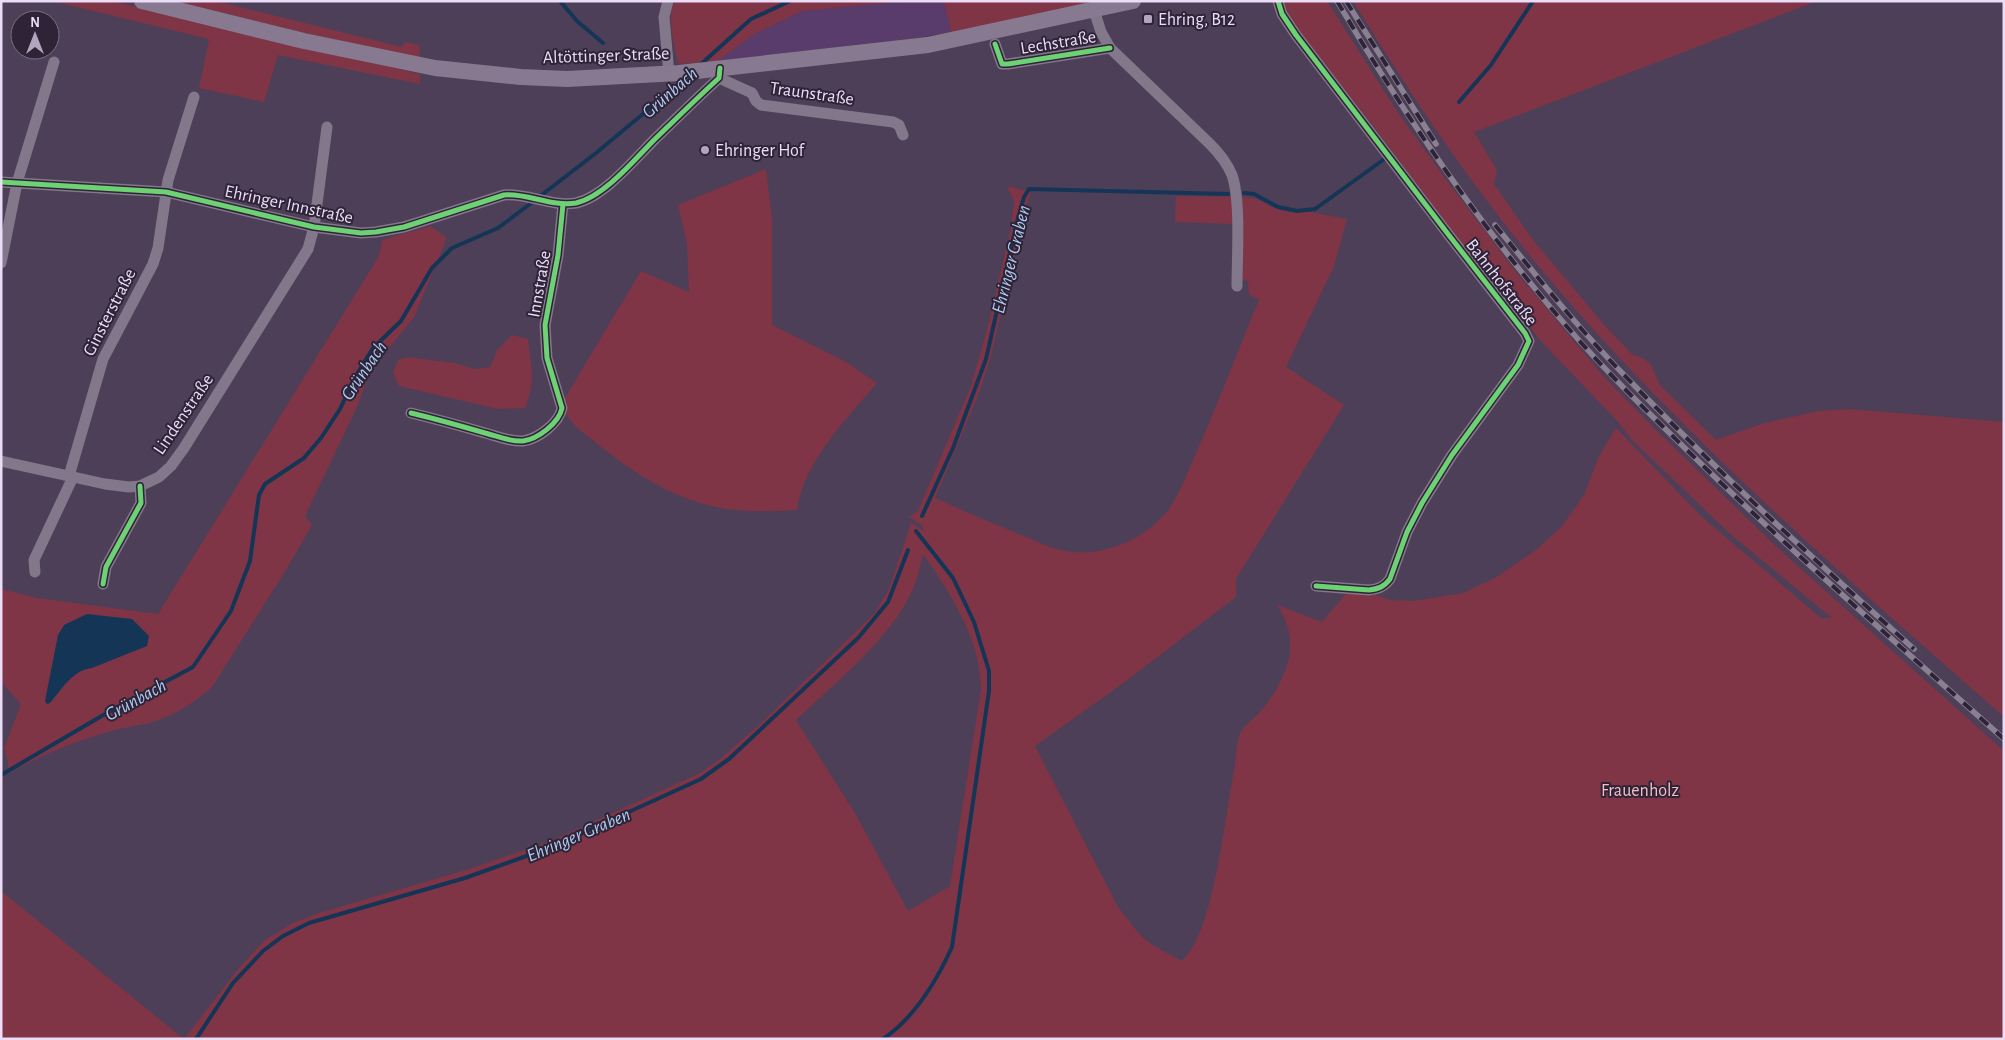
<svg xmlns="http://www.w3.org/2000/svg" width="2005" height="1040" font-family="'Alegreya Sans',sans-serif">
<style>
.built{fill:#593c6c}
.green{fill:#7f3546;fill-rule:evenodd}
.water{fill:#153557}
.lines{fill:none;stroke-linecap:round;stroke-linejoin:round}
.stream{stroke:#153557;stroke-width:4}
.street{stroke:#83778b;stroke-width:11}
.secondary{stroke:#877990;stroke-width:16}
.rail-casing{stroke:#898092;stroke-width:5.5}
.rail{stroke:#2f2337;stroke-width:4;stroke-dasharray:11;stroke-linecap:butt}
.cycleway-casing{stroke:#2f2337;stroke-width:8}
.cycleway{stroke:#6cd273;stroke-width:5}
.poi-dot{fill:#b4a5bf;stroke:#2f2337;stroke-width:2}
.labels{text-anchor:middle;stroke-width:4;stroke-linejoin:round;paint-order:stroke}
.poi-label{font-size:18px;fill:#ebdcf7;stroke:#2f2337;text-anchor:start}
.street-label{font-size:18px;fill:#ebdcf7;stroke:#2f2337}
.park-label{font-size:18px;fill:#f5bfc5;stroke:#2f2337}
.water-label{font-size:19px;font-style:italic;fill:#abccf1;stroke:#2f2337}
</style>
<rect width="100%" height="100%" fill="#4d3f57"/>
<!-- built -->
<polygon class="built" points="910,1 944,1 951,32 915,38 718,61 753,35 802,11"/>
<!-- green -->
<g class="green">
<polygon points="52,1 112,1 420,74 420,84 278,55 264,102 199,88 209,39"/>
<polygon points="175,1 216,1 402,47 405,42 419,45 420,58 325,38"/>
<path d="M676,1h234l-108,10 -49,24 -35,26 -40,3c-3,-17 -13,-50 -2,-63z"/>
<polygon points="944,1 1093,1 1043,15 951,32"/>
<path d="M1285,1h42l71,112 47,65 71,94 88,105 53,54 123,119 224,201v288h-1820l55,-71 26,-28 28,-17 26,-10 147,-43 85,-29 149,-68 20,-14 40,-35 114,-110 15,-25 22,-66 13,8 -2,-6 -13,-8 9,-6 53,-125 16,-56 24,-102 3,-27 -7,-15 24,6 -6,18 -35,150 -11,33 -44,105c30,14 60,26 91,39 14,6 31,14 46,15 35,3 69,-12 92,-37 14,-16 21,-38 30,-57 23,-52 43,-105 65,-158l-10,-6 -1,-13 -7,-2 -8,-55 -58,-2 1,-26 68,1 13,2 15,8 18,5h20l37,7 -13,47 -48,101 58,38 -108,174v18l-114,87 -87,62 83,161 22,28 14,11 28,15c32,-28 43,-146 52,-191 2,-11 2,-26 6,-37 4,-8 15,-15 21,-22 26,-33 42,-68 16,-106l45,17 26,-31 25,3 16,6 25,1 49,-8 32,-15 41,-28 26,-24 22,-31 15,-39 17,-28 86,89 119,101h11l-103,-85 -98,-94 -12,-16 -81,-85 -30,-43 -20,-15 -110,-148 -81,-102 -12,-23zM923,554c27,38 58,87 58,135l-31,197 -42,25 -52,-96 -60,-95c36,-34 97,-84 116,-129 6,-12 8,-25 11,-37z"/>
<path d="M1353,1h464l-343,131 23,38 -3,14 39,56 73,87 26,27 13,5 6,6 9,20 56,55 48,-17 55,-12 30,-2 155,13v295c-157,-138 -318,-277 -454,-437 -74,-87 -137,-181 -197,-279z"/>
<path d="M766,169l6,50v106l74,37 31,21c-30,35 -74,80 -80,127 -27,1 -54,3 -81,-3 -45,-9 -85,-36 -121,-65 -10,-8 -24,-17 -29,-29 -2,-4 -2,-8 -3,-12l78,-130 48,21 -2,-48 -9,-39z"/>
<path d="M431,226l16,12 -33,79 -43,53 -15,39 -51,107 7,9 -26,45 -74,117c-17,15 -34,26 -56,34 -15,5 -33,6 -48,11 -35,10 -68,24 -100,41v-11l-4,-14 17,-44 -20,-22v-93l36,9 121,16 221,-358 3,-16z"/>
<path d="M512,335l16,4c3,27 8,43 -3,69l-27,1 -99,-23 -6,-13 5,-13 10,-3 46,6 21,6 15,-2 7,-17z"/>
<polygon points="1,891 184,1039 1,1039"/>
</g>
<!-- water -->
<path class="water" d="M87,614l45,5 17,17 -2,10 -55,22c-19,2 -30,21 -42,35l-3,1 -2,-3 13,-66 6,-10z"/>
<g class="lines">
<!-- stream -->
<g class="stream">
<polyline points="560,1 577,21 603,43"/>
<polyline points="700,65 751,19 790,1"/>
<polyline points="1459,102 1491,65 1533,1"/>
<polyline points="1244,193 1254,194 1278,207 1297,211 1315,209 1383,160"/>
<polyline points="539,197 596,153 685,79"/>
<polyline points="922,516 953,448 986,359 1018,218 1024,197 1029,189 1228,194"/>
<polyline points="1,775 105,714 193,667 231,611 250,561 259,495 265,484 304,458 321,438 340,409 355,377 373,348 401,321 432,268 452,248 498,228 534,201"/>
<polyline points="196,1039 233,983 263,951 283,936 309,923 465,878 552,847 701,779 729,759 858,638 888,602 908,550"/>
<path d="M883,1039c31,-21 54,-59 69,-92l37,-256v-20l-15,-49 -21,-44 -37,-47"/>
</g>
<!-- street -->
<g class="street">
<polyline points="668,1 664,17 669,74"/>
<path d="M1278,1l4,13 14,21 152,199 77,99 4,8 -11,24 -66,90 -30,48 -15,29 -17,47c-6,8 -12,10 -21,11l-53,-4"/>
<path d="M1094,10l7,22 9,16 100,96c9,9 17,19 22,31 9,26 5,82 5,111"/>
<polyline points="995,44 1002,64 1008,64 1110,48"/>
<polyline points="719,78 752,93 756,101 761,105 893,122 899,125 903,135"/>
<path d="M1,182l165,10 148,35 47,6 15,-1 28,-5 100,-32c24,-2 47,12 72,8 28,-6 59,-44 79,-64 21,-20 42,-41 64,-61l1,-10"/>
<polyline points="1,263 17,183 54,62"/>
<path d="M411,413c25,6 50,13 74,20 12,3 25,9 38,8 15,-2 36,-18 39,-33l-15,-50 -2,-33 13,-70 5,-51"/>
<polyline points="1,461 105,484 129,487 140,486 159,477 171,466 184,448 308,249 314,227 327,127"/>
<polyline points="69,476 103,359 153,264 158,248 168,180 194,97"/>
<polyline points="35,572 34,560 73,477"/>
<polyline points="103,584 106,567 141,503 140,486"/>
</g>
<!-- secondary -->
<polyline class="secondary" points="142,1 304,41 435,68 521,77 567,79 679,73 928,45 1133,1"/>
<!-- rail casing -->
<g class="rail-casing">
<g id="rail">
<path d="M1337,1c68,115 144,227 232,328 38,44 81,85 123,126 101,98 207,190 312,284"/>
<polyline points="1346,1 1436,144"/>
<path d="M1495,225c44,54 87,108 136,157 90,93 187,181 283,267"/>
</g>
</g>
<!-- rail -->
<use href="#rail" class="rail"/>
<!-- cycleway casing -->
<g class="cycleway-casing">
<g id="cycleway">
<path d="M1278,1l4,13 14,21 152,199 77,99 4,8 -11,24 -66,90 -30,48 -15,29 -17,47c-6,8 -12,10 -21,11l-53,-4"/>
<polyline points="995,44 1002,64 1008,64 1110,48"/>
<path d="M1,182l165,10 148,35 47,6 15,-1 28,-5 100,-32c24,-2 47,12 72,8 28,-6 59,-44 79,-64 21,-20 42,-41 64,-61l1,-10"/>
<path d="M411,413c25,6 50,13 74,20 12,3 25,9 38,8 15,-2 36,-18 39,-33l-15,-50 -2,-33 13,-70 5,-51"/>
<polyline points="103,584 106,567 141,503 140,486"/>
</g>
</g>
<!-- cycleway -->
<use href="#cycleway" class="cycleway"/>
</g>
<!-- markers -->
<g class="poi-dot">
<rect x="1143" y="14" width="10" height="10" rx="2.5"/>
<circle cx="705" cy="150" r="5"/>
</g>
<g class="labels">
<!-- poi labels -->
<g class="poi-label">
<text x="1158" y="25">Ehring, B12</text>
<text x="715" y="156">Ehringer Hof</text>
</g>
<!-- street labels -->
<g class="street-label">
<text transform="translate(1058 42) rotate(-9)" y="6">Lechstraße</text>
<text transform="translate(606 55) rotate(-2)" y="6">Altöttinger Straße</text>
<text transform="translate(812 93) rotate(8)" y="6">Traunstraße</text>
<text transform="translate(289 204) rotate(12)" y="6">Ehringer Innstraße</text>
<text transform="translate(1502 282) rotate(52)" y="6">Bahnhofstraße</text>
<text transform="translate(539 284) rotate(-80)" y="6">Innstraße</text>
<text transform="translate(109 312) rotate(-63)" y="6">Ginsterstraße</text>
<text transform="translate(183 414) rotate(-56)" y="6">Lindenstraße</text>
</g>
<!-- park labels -->
<g class="park-label">
<text x="1640" y="796">Frauenholz</text>
</g>
<!-- water labels -->
<g class="water-label">
<text transform="translate(669 92) rotate(-41)" y="7">Grünbach</text>
<text transform="translate(1010 259) rotate(-76)" y="7">Ehringer Graben</text>
<text transform="translate(363 370) rotate(-56)" y="7">Grünbach</text>
<text transform="translate(135 699) rotate(-29)" y="7">Grünbach</text>
<text transform="translate(578 834) rotate(-23)" y="7">Ehringer Graben</text>
</g>
</g>
<!-- border -->
<rect width="2005" height="1040" fill="none" stroke="#ebdcf7" stroke-width="5"/>
<!-- north arrow -->
<g transform="translate(35 35)"><circle r="24" fill="#2f2337" stroke="#7a6d84"/>
<path d="M0-4L9 19L0 12L-9 19Z" fill="#b4a5bf"/>
<text y="-8" font-size="14" font-weight="bold" text-anchor="middle" fill="#ebdcf7">N</text>
</g>
</svg>
